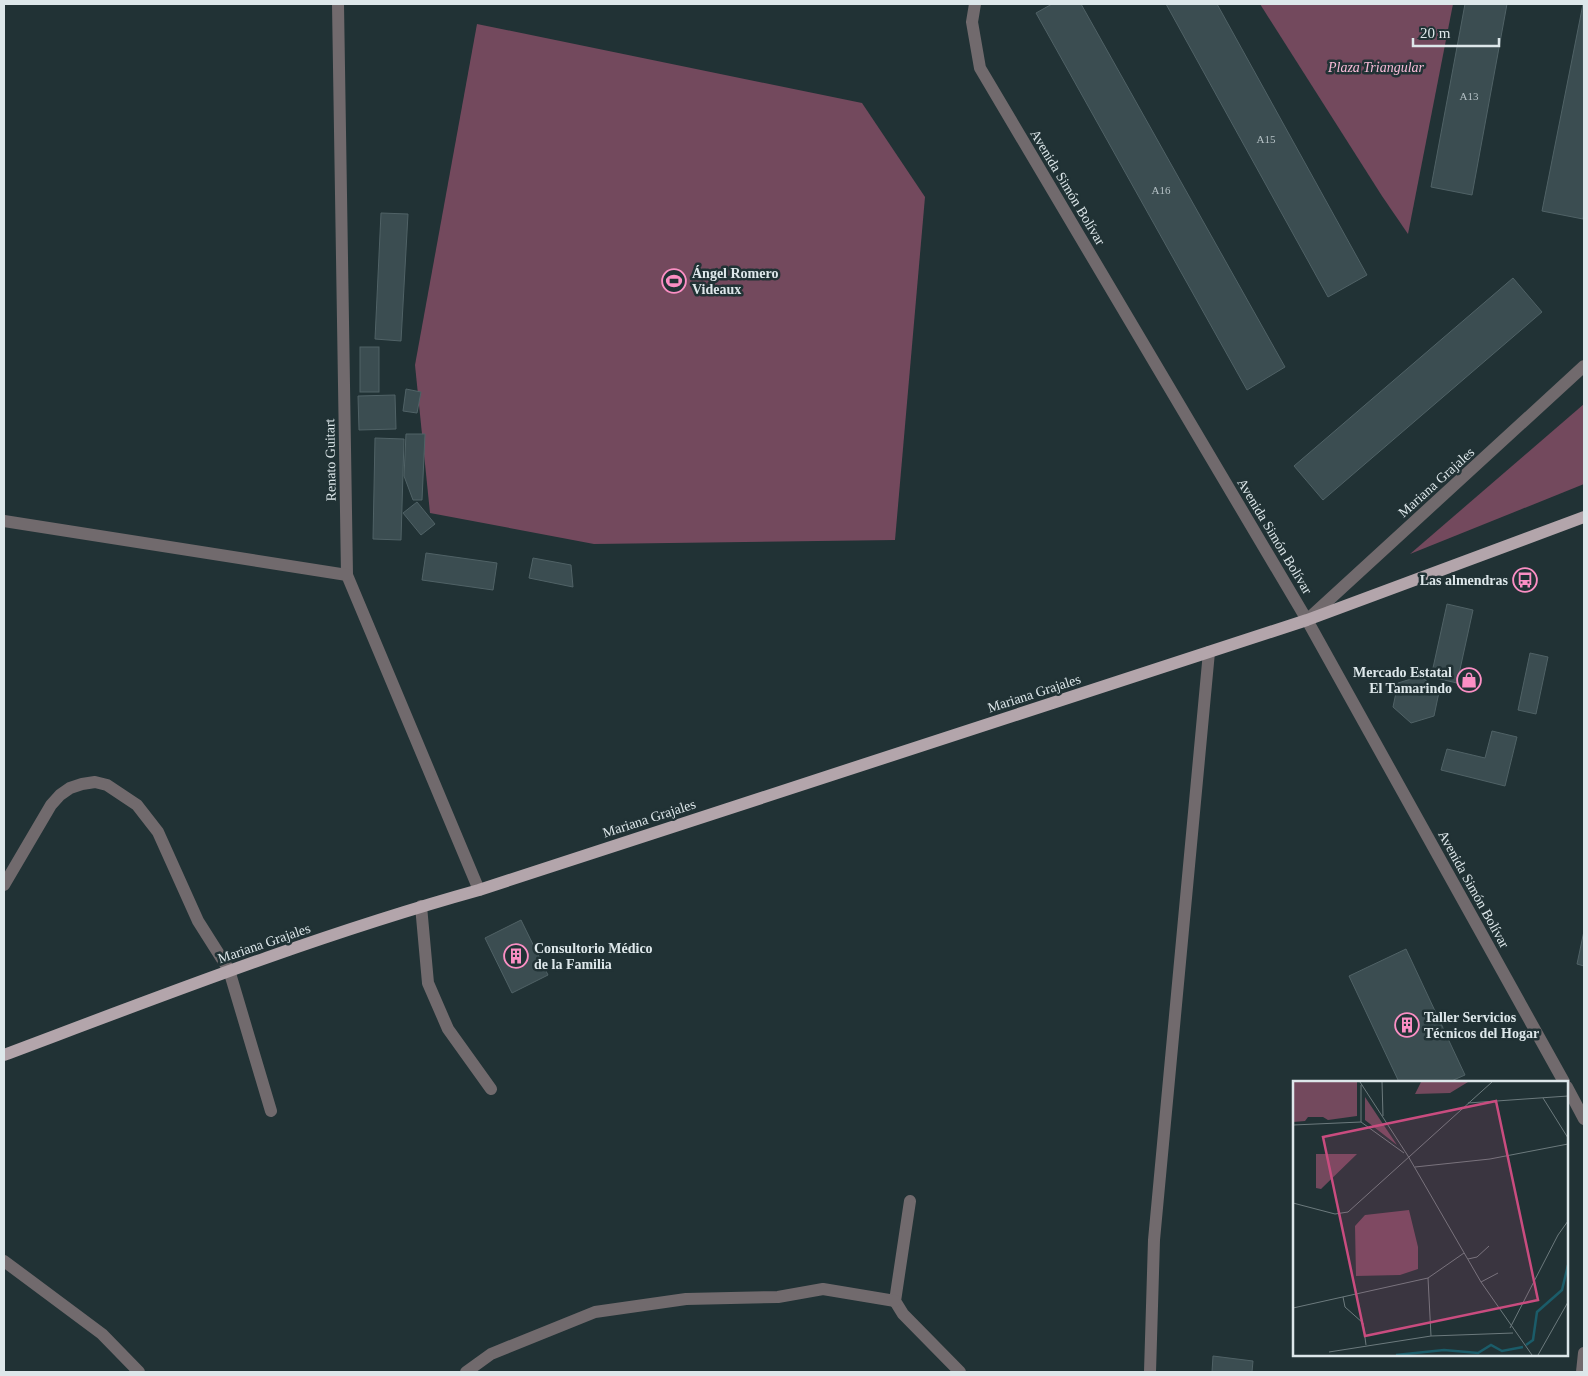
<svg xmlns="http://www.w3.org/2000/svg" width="1588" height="1376" font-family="Georgia,serif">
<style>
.green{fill:#73495d}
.building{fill:#3b4d51;stroke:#506266}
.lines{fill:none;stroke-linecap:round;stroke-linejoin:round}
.minor{stroke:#716a6d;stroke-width:12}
.major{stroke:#b3a5ab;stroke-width:12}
.labels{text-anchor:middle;stroke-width:5;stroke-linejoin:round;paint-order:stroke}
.number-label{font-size:11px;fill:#b4c0c4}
.park-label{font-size:14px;font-style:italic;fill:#f7bbd7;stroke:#213235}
.street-label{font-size:14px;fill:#dde7ea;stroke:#213235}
.poi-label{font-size:14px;font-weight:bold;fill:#dde7ea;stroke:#213235;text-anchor:start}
.inset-river{fill:none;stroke:#1b5c69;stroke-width:2.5}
.inset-road{fill:none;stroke:#6c7a7d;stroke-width:1}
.view{fill:#c94c7f;fill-opacity:0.15;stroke:#c94c7f;stroke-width:2.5}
.inset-edge{fill:none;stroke:#dde7ea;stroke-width:2.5}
</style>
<rect width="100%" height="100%" fill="#213235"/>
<!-- green -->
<g class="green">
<polygon points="1260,4 1453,4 1408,234 1382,196"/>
<polygon points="477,24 862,103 925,197 895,540 594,544 430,513 415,365"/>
<polygon points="1584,404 1584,484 1410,554"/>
</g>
<!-- building -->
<g class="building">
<polygon points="1052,4 1081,4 1285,367 1247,390 1036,13"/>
<polygon points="1166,4 1217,4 1367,275 1328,297"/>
<polygon points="1465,4 1507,4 1472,195 1431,187"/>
<polygon points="1583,4 1584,212 1583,219 1542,211"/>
<polygon points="381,213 408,214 401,341 375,339"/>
<polygon points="1513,278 1542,312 1323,500 1294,466"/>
<rect x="360" y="347" width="19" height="45"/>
<polygon points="406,389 421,392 417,413 403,411"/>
<polygon points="395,395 396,429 359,430 358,396"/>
<polygon points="406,434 425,434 422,500 413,500 404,476"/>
<polygon points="375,438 404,439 401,540 373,539"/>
<polygon points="417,502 435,524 421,535 403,513"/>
<polygon points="426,553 497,563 493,590 422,580"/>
<polygon points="533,558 571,565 573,587 529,578"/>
<polygon points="1447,604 1473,610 1457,683 1431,677"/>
<polygon points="1530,653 1548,657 1536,714 1518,710"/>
<polygon points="1421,676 1439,692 1434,716 1411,723 1393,707 1398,683"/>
<polygon points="1492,731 1517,737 1505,786 1441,770 1447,749 1485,758"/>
<polygon points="521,920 548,975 512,993 485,938"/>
<polygon points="1584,931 1584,966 1577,964"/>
<polygon points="1406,949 1465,1075 1449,1082 1399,1082 1349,976"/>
<polygon points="1213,1356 1253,1361 1252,1372 1212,1372"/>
</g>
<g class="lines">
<!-- minor -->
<g class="minor">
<polyline points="338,4 347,575 479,890"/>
<polyline points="975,4 972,22 980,68 1307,620 1564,1082"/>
<polyline points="4,521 347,575"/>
<polyline points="1307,620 1584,366"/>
<polyline points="4,885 51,805 60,795 70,788 82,784 95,782 107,785 137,805 158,832 198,921 229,970 271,1111"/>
<polyline points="421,906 428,983 448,1029 491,1089"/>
<polyline points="1567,1087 1584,1119"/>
<polyline points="910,1201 895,1301 903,1314 960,1372"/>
<polyline points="4,1261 102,1334 139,1372"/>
<polyline points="466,1372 491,1354 595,1312 686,1299 778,1297 823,1289 895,1301"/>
<polyline points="1150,1372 1154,1240 1209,652"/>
<polyline points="1582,1372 1584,1353"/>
</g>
<!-- major -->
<path class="major" d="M4,1055c157,-59 313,-120 475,-165l828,-270 277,-103"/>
</g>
<!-- icons -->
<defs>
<g id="stadium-ring" transform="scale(1.25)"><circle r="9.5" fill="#213235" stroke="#fb8fc4" stroke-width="1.5"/><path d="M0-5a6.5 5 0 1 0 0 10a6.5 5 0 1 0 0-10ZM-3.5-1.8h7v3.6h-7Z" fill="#fb8fc4"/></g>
<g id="bus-ring" transform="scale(1.25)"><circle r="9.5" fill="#213235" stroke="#fb8fc4" stroke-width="1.5"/><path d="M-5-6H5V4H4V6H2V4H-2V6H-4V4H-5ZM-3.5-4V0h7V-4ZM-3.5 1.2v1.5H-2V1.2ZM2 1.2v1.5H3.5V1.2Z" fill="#fb8fc4"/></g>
<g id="shop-ring" transform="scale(1.25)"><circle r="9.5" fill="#213235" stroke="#fb8fc4" stroke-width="1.5"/><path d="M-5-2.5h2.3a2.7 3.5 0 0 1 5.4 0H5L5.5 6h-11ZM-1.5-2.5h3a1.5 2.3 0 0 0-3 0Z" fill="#fb8fc4"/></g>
<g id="building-ring" transform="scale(1.25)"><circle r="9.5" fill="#213235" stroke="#fb8fc4" stroke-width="1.5"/><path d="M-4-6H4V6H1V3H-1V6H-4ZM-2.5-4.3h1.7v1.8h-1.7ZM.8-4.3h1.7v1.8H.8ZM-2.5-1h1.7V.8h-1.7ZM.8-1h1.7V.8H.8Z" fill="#fb8fc4"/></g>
</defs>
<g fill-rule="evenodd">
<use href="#stadium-ring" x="674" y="281"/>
<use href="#bus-ring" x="1525" y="580"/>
<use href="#shop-ring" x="1469" y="680"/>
<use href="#building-ring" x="516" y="956"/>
<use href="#building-ring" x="1407" y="1025"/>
</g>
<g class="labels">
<!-- number labels -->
<g class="number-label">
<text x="1469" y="100">A13</text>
<text x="1266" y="143">A15</text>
<text x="1161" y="194">A16</text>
</g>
<!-- park labels -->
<g class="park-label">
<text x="1376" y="72">Plaza Triangular</text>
</g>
<!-- street labels -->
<g class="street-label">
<text transform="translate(1068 187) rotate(59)" y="5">Avenida Simón Bolívar</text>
<text transform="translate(330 460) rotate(-91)" y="5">Renato Guitart</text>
<text transform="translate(1436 482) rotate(-42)" y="5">Mariana Grajales</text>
<text transform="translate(1275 536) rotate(59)" y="5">Avenida Simón Bolívar</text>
<text transform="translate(1034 693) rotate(-18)" y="5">Mariana Grajales</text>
<text transform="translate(649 818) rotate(-18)" y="5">Mariana Grajales</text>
<text transform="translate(1474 889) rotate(61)" y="5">Avenida Simón Bolívar</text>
<text transform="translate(264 943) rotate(-19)" y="5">Mariana Grajales</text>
</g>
<!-- poi labels -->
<g class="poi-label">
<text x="692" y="278">Ángel Romero<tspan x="692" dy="16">Videaux</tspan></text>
<text x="1508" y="585" text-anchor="end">Las almendras</text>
<text x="1452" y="677" text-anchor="end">Mercado Estatal<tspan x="1452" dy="16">El Tamarindo</tspan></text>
<text x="534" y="953">Consultorio Médico<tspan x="534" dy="16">de la Familia</tspan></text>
<text x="1424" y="1022">Taller Servicios<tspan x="1424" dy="16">Técnicos del Hogar</tspan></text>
</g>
</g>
<!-- overview -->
<g transform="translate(1293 1081)">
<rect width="275" height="275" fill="#213235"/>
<path d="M0,1h64v34l-29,4 -5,-3h-15l-3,4 -12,1zM128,1h47l-18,11 -35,1zM72,16l32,48 -32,-25zM23,73h41l-36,35 -5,-1zM116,129l9,37v22l-18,6 -44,1 -1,-50 10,-11z" fill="#73495d"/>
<path class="inset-river" d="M233,264l7,-5 4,-28 25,-22 6,-25M103,274l48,-5 34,3 13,-8 11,6 21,-4"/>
<path class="inset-road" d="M67,1l48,74 73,126 51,73M89,1l1,34M68,4v37M250,17l25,40M175,22l100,-7M68,41l43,31M0,44l68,-3M122,86l75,-8 78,-15M0,122l42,11 13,-2 144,-130M175,178l9,-2 12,-11M135,197l3,58M188,201l17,-9M50,216l2,10 18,16 3,22M0,227l135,-30 36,-25M217,247l48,-93 10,-14M36,271l102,-16 82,-3M245,274l30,-53"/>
<path class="view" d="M203,20l42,199 -173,36 -42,-199z"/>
<rect width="275" height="275" class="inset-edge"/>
</g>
<!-- border -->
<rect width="1588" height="1376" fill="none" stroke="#dde7ea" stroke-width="10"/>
<!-- scale -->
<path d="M1413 38v8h86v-8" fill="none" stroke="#dde7ea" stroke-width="2.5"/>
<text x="1420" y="38" font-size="15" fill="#dde7ea" stroke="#213235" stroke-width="4" paint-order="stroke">20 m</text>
</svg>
